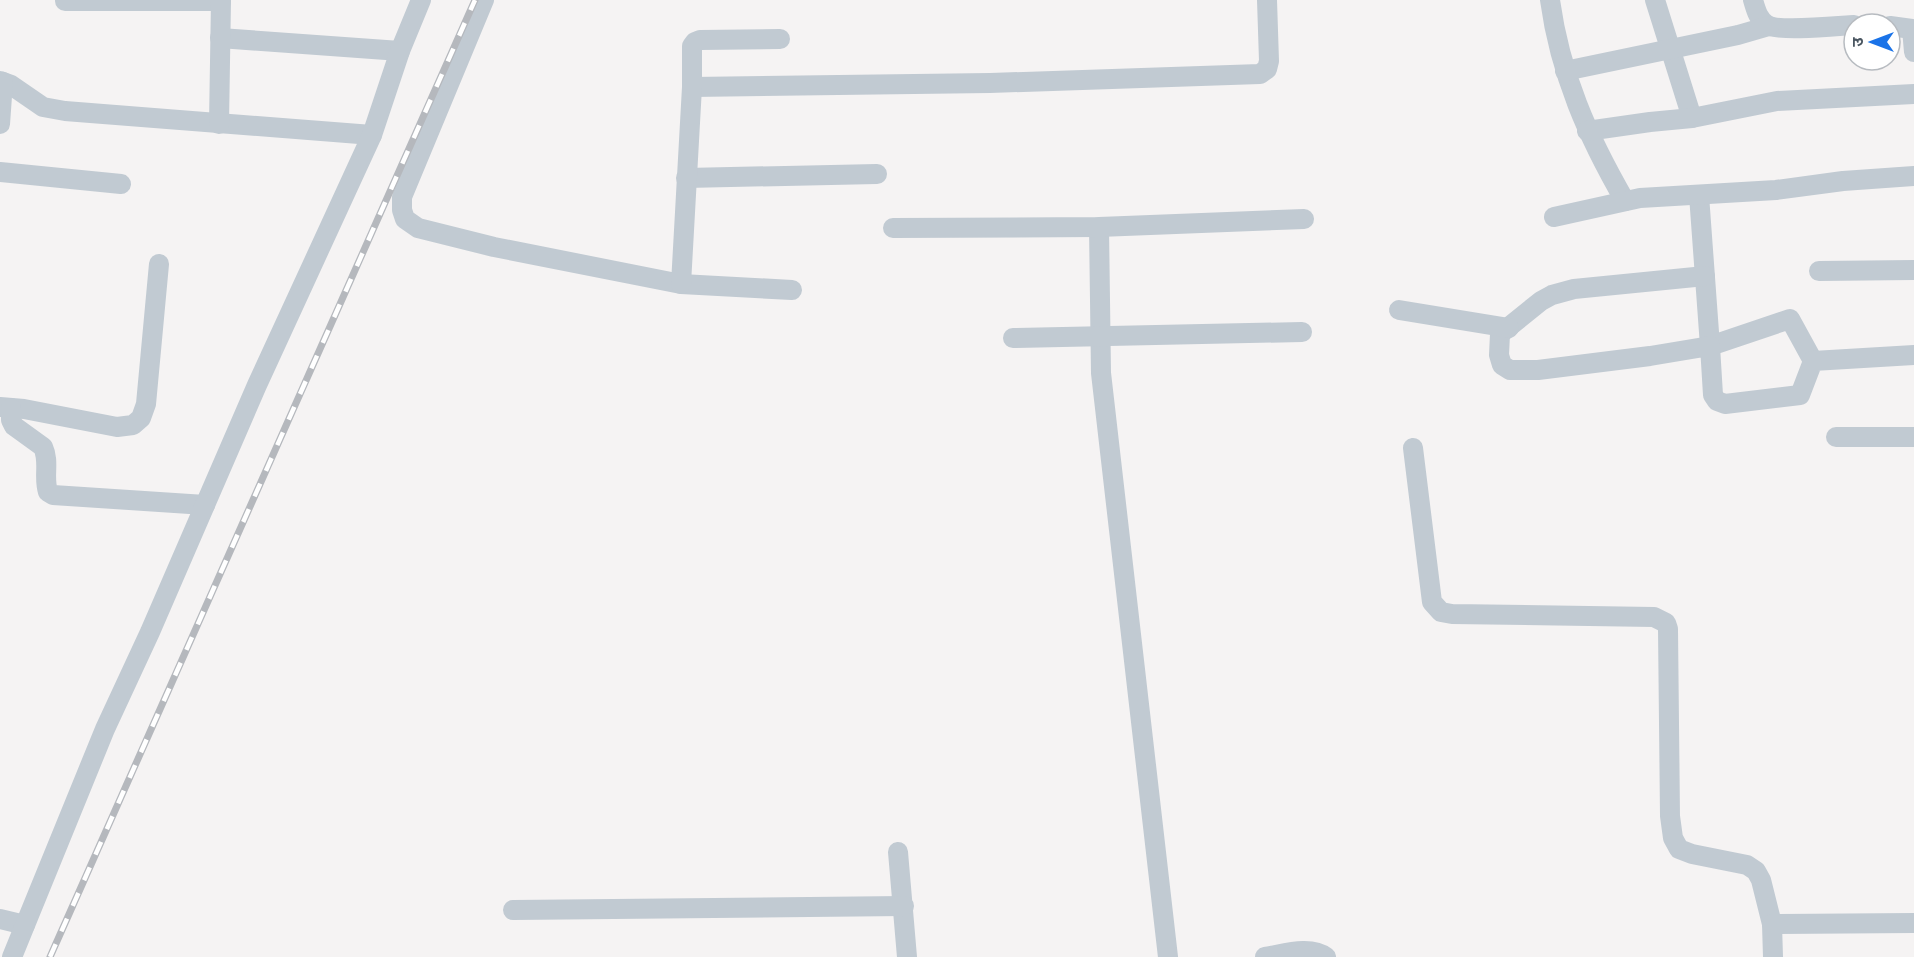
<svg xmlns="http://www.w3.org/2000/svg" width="1914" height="957" font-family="Overpass,'Noto Sans Devanagari',sans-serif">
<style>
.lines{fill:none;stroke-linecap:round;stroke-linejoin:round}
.minor{stroke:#c1cad2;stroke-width:20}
.rail-casing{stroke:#b5b8bd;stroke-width:7}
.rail{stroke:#fff;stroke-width:4.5;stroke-dasharray:14;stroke-linecap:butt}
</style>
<rect width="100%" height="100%" fill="#f5f3f3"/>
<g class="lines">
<!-- minor -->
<g class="minor">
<polyline points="484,0 402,197 402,210 405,219 418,228 494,247 681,284 792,290"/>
<path d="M1550,0c10,74 38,137 75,201"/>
<polyline points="1655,0 1692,118"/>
<path d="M1753,0c3,10 5,19 14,25 13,7 70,1 87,0"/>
<polyline points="65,1 221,1"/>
<polyline points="1890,26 1912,29 1914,52"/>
<polyline points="220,38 400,51"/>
<polyline points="1565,71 1738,35 1769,26"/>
<polyline points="0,81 11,85 43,107 65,111 372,135"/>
<polyline points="692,87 990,83 1260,74 1267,69 1269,61 1267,0"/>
<polyline points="0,124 3,82"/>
<polyline points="219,124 221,0"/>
<polyline points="1587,131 1650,122 1692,118 1777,101 1914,94"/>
<polyline points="0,172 121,184"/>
<polyline points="686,178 877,174"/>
<polyline points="1699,195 1710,346 1790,319 1813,361"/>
<polyline points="1554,217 1640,198 1776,190 1843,181 1914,176"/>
<polyline points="1099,227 1101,373 1168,957"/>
<polyline points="893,228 1099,227 1304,219"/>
<polyline points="1819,271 1914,270"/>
<polyline points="1705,276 1574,289 1552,295 1541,301 1500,334 1499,355 1502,365 1510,370 1538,370 1650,356 1710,346 1713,395 1717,401 1725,404 1800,395 1813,361 1914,355"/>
<polyline points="681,284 692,87 692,46 695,42 700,40 780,39"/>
<polyline points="1399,310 1509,328"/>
<polyline points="1013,338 1302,332"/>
<polyline points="0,407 24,409 117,427 133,425 141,418 146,404 159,264"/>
<path d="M11,408v12l3,6 29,21c7,15 0,30 5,45l5,3 152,10"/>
<polyline points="1836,437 1914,437"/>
<polyline points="1413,448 1432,602 1441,612 1452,614 1654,617 1666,623 1668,629 1670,816 1673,838 1679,849 1692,854 1747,865 1756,871 1761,880 1772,924"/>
<polyline points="898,852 907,957"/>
<polyline points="513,910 904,906"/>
<polyline points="0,919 25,925"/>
<polyline points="12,957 105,729 150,632 257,385 372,135 400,51 421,0"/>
<path d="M1265,957c19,-3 45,-12 61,0"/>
<polyline points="1773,957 1772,924 1914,923"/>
</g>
<!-- rail casing -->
<g class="rail-casing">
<polyline id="rail" points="50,957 475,0"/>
</g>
<!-- rail -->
<use href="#rail" class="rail"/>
</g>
<!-- north arrow -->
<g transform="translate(1872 42) rotate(270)"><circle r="28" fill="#ffffff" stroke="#b7bbc0" stroke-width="1.5"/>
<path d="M0-4.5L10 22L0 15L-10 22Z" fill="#1a73e8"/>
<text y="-9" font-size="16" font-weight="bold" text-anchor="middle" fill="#4a5661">उ</text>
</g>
</svg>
